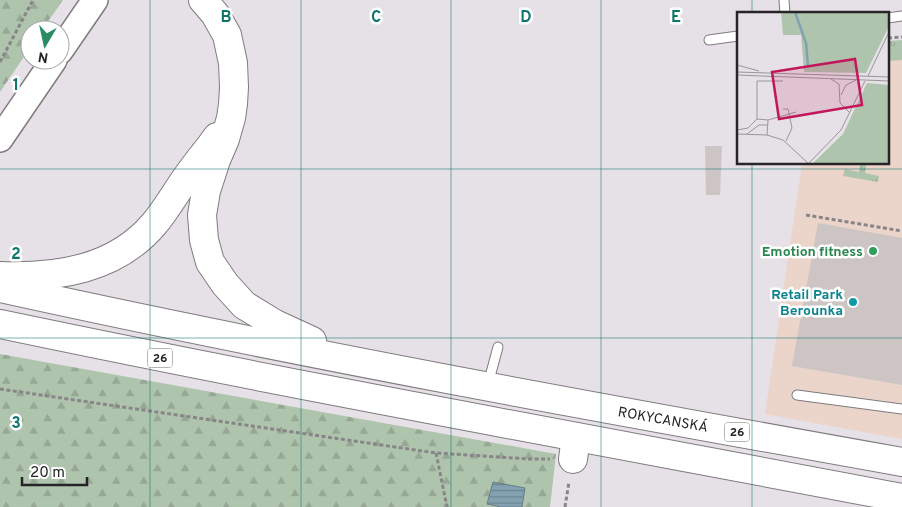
<svg xmlns="http://www.w3.org/2000/svg" width="902" height="507" font-family="Overpass,sans-serif">
<style>
.commercial{fill:#ebd4c9}
.grass{fill:url(#grass-tufts)}
.forest{fill:url(#forest-firs)}
.water{fill:url(#water-rules);stroke:#677c87}
.building{fill:#ccc5c4}
.lines{fill:none;stroke-linecap:round;stroke-linejoin:round}
.lane-casing{stroke:#7f7b7f;stroke-width:11}
.secondary-casing{stroke:#7f7b7f;stroke-width:28}
.highway-casing{stroke:#7f7b7f;stroke-width:30}
.path{stroke:#888588;stroke-width:3;stroke-dasharray:4 2.5;stroke-linecap:butt}
.lane{stroke:#fff;stroke-width:9}
.secondary{stroke:#fff;stroke-width:25}
.highway{stroke:#fff;stroke-width:28}
.grid{fill:none;stroke:#0f766e;stroke-width:1;stroke-opacity:0.55}
.leisure-dot{fill:#2e9e5b;stroke:#fff;stroke-width:2}
.culture-dot{fill:#0f9aa8;stroke:#fff;stroke-width:2}
.labels{text-anchor:middle;stroke-width:5;stroke-linejoin:round;paint-order:stroke}
.shield{fill:#fff;stroke:#676667;stroke-width:1}
.shield-label{font-size:12px;font-weight:bold;fill:#262426}
.leisure-label{font-size:14px;font-weight:bold;fill:#27864d;stroke:#fff;text-anchor:end}
.culture-label{font-size:14px;font-weight:bold;fill:#0d838f;stroke:#fff;text-anchor:end}
.street-label{font-size:14px;fill:#262426;stroke:#fff}
.inset-river{fill:none;stroke:#83a2b1;stroke-width:2.5}
.inset-road{fill:none;stroke:#999599;stroke-width:1}
.view{fill:#c2185b;fill-opacity:0.15;stroke:#c2185b;stroke-width:2.5}
.inset-edge{fill:none;stroke:#262426;stroke-width:2.5}
.grid-label{font-size:16px;text-anchor:middle;font-weight:bold;fill:#0f766e;stroke:#fff;stroke-width:5;stroke-linejoin:round;paint-order:stroke}
</style>
<defs>
<pattern id="grass-tufts" width="24" height="20" patternUnits="userSpaceOnUse" patternTransform="scale(1.25)"><rect width="24" height="20" fill="#afc4ad"/><path d="M3 7l-1-3M5 7V3M7 7l1-3M15 17l-1-3M17 17v-4M19 17l1-3" fill="none" stroke="#96a895"/></pattern>
<pattern id="forest-firs" width="22" height="20" patternUnits="userSpaceOnUse" patternTransform="scale(1.25)"><rect width="22" height="20" fill="#afc4ad"/><path d="M5 1l3.5 6h-7zM16 11l3.5 6h-7z" fill="#96a895"/></pattern>
<pattern id="water-rules" width="6" height="5" patternUnits="userSpaceOnUse" patternTransform="scale(1.25)"><rect width="6" height="5" fill="#83a2b1"/><path d="M0 2.5h6" fill="none" stroke="#6b8490"/></pattern>
</defs>
<rect width="100%" height="100%" fill="#e6e1e6"/>
<!-- commercial -->
<polygon class="commercial" points="902,46 902,439 765,414 802,164 888,164 888,48"/>
<!-- grass -->
<g class="grass">
<polygon points="902,40 902,60 888,61 888,41"/>
<polygon points="860,164 866,164 865,173 879,176 878,182 843,176 845,169 859,172"/>
</g>
<!-- forest -->
<g class="forest">
<polygon points="0,0 63,0 42,30 30,30 30,48 0,92"/>
<polygon points="0,354 556,454 550,507 0,507"/>
</g>
<!-- water -->
<polygon class="water" points="493,482 525,488 522,507 501,507 487,504"/>
<!-- building -->
<g class="building">
<polygon points="705,146 722,146 720,195 706,195"/>
<polygon points="818,223 902,238 902,385 792,366"/>
</g>
<g class="lines">
<!-- lane casing -->
<g class="lane-casing">
<g id="lane">
<polyline points="784,0 785,14"/>
<polyline points="888,18 902,16"/>
<polyline points="709,40 738,36"/>
<polyline points="488,384 498,347"/>
<polyline points="797,395 902,409"/>
</g>
</g>
<!-- secondary casing -->
<g class="secondary-casing">
<g id="secondary">
<polyline points="60,51 95,0"/>
<polyline points="0,139 54,60"/>
</g>
</g>
<!-- highway casing -->
<g class="highway-casing">
<g id="highway">
<polyline points="203,0 215,14 227,35 233,63 234,87 233,104 231,118 225,139 216,160 206,191 202,215 204,240 210,262 225,284 244,305 275,324 312,341"/>
<path d="M0,276c56,2 115,-6 154,-52 13,-15 23,-34 35,-50 9,-13 19,-24 28,-37"/>
<path d="M0,288c299,66 600,120 902,174"/>
<path d="M0,324c300,63 601,117 902,174"/>
<polyline points="573,459 576,437"/>
</g>
</g>
<!-- path -->
<g class="path">
<polyline points="888,38 902,37"/>
<polyline points="738,60 738,59"/>
<polyline points="0,62 33,0"/>
<polyline points="806,215 902,231"/>
<polyline points="0,389 436,453 530,459 550,459"/>
<polyline points="436,453 447,507"/>
<polyline points="565,507 569,482"/>
</g>
<!-- lane -->
<use href="#lane" class="lane"/>
<!-- secondary -->
<use href="#secondary" class="secondary"/>
<!-- highway -->
<use href="#highway" class="highway"/>
</g>
<!-- grid -->
<path class="grid" d="M150,0v507M301,0v507M451,0v507M601,0v507M752,0v14M752,164v343M0,169h902M0,338h902"/>
<!-- markers -->
<circle class="leisure-dot" cx="873" cy="251" r="5"/>
<circle class="culture-dot" cx="853" cy="302" r="5"/>
<g class="labels">
<!-- shield labels -->
<g class="shield">
<rect x="147.5" y="348.5" width="25" height="19" rx="4"/>
<rect x="724.5" y="422.5" width="25" height="19" rx="4"/>
</g>
<g class="shield-label">
<text x="160" y="362">26</text>
<text x="737" y="436">26</text>
</g>
<!-- leisure labels -->
<g class="leisure-label">
<text x="863" y="256">Emotion fitness</text>
</g>
<!-- culture labels -->
<g class="culture-label">
<text x="843" y="299">Retail Park<tspan x="843" dy="16">Berounka</tspan></text>
</g>
<!-- street labels -->
<g class="street-label">
<text transform="translate(663 419) rotate(10)" y="5">ROKYCANSKÁ</text>
</g>
</g>
<!-- overview -->
<g transform="translate(737 12)">
<rect width="152" height="152" fill="#e6e1e6"/>
<path d="M44,0h108v14l-23,47 -62,-1 -3,-37h-18zM130,71l22,2v79h-77l31,-30z" fill="#afc4ad"/>
<path class="inset-river" d="M58,0l11,31 2,23"/>
<path class="inset-road" d="M0,53l22,6M0,60l153,5M0,63l153,6M131,64l22,-46M94,67l8,5 1,19 10,10M46,69h-26v38l11,1 28,-8M104,83l5,-10 10,-5M46,97h5l4,19 -6,13M0,118l11,-2 9,-9M0,122l30,1 16,5 26,24M10,122l12,-9h8M30,123l1,-15M71,152l33,-34 24,-49"/>
<path class="view" d="M118,47l7,46 -83,14 -7,-47z"/>
<rect width="152" height="152" class="inset-edge"/>
</g>
<g class="grid-label">
<text x="226" y="22">B</text>
<text x="376" y="22">C</text>
<text x="526" y="22">D</text>
<text x="676" y="22">E</text>
<text x="16" y="90">1</text>
<text x="16" y="259">2</text>
<text x="16" y="428">3</text>
</g>
<!-- north arrow -->
<g transform="translate(45 45) rotate(189)"><circle r="24" fill="#ffffff" stroke="#a8a7a8"/>
<path d="M0-4L9 19L0 12L-9 19Z" fill="#2a8c65"/>
<text y="-8" font-size="14" font-weight="bold" text-anchor="middle" fill="#262426">N</text>
</g>
<!-- scale -->
<path d="M22 477v8h65v-8" fill="none" stroke="#262426" stroke-width="2.5"/>
<text x="30" y="477" font-size="15" fill="#262426" stroke="#ffffff" stroke-width="4" paint-order="stroke">20 m</text>
</svg>
